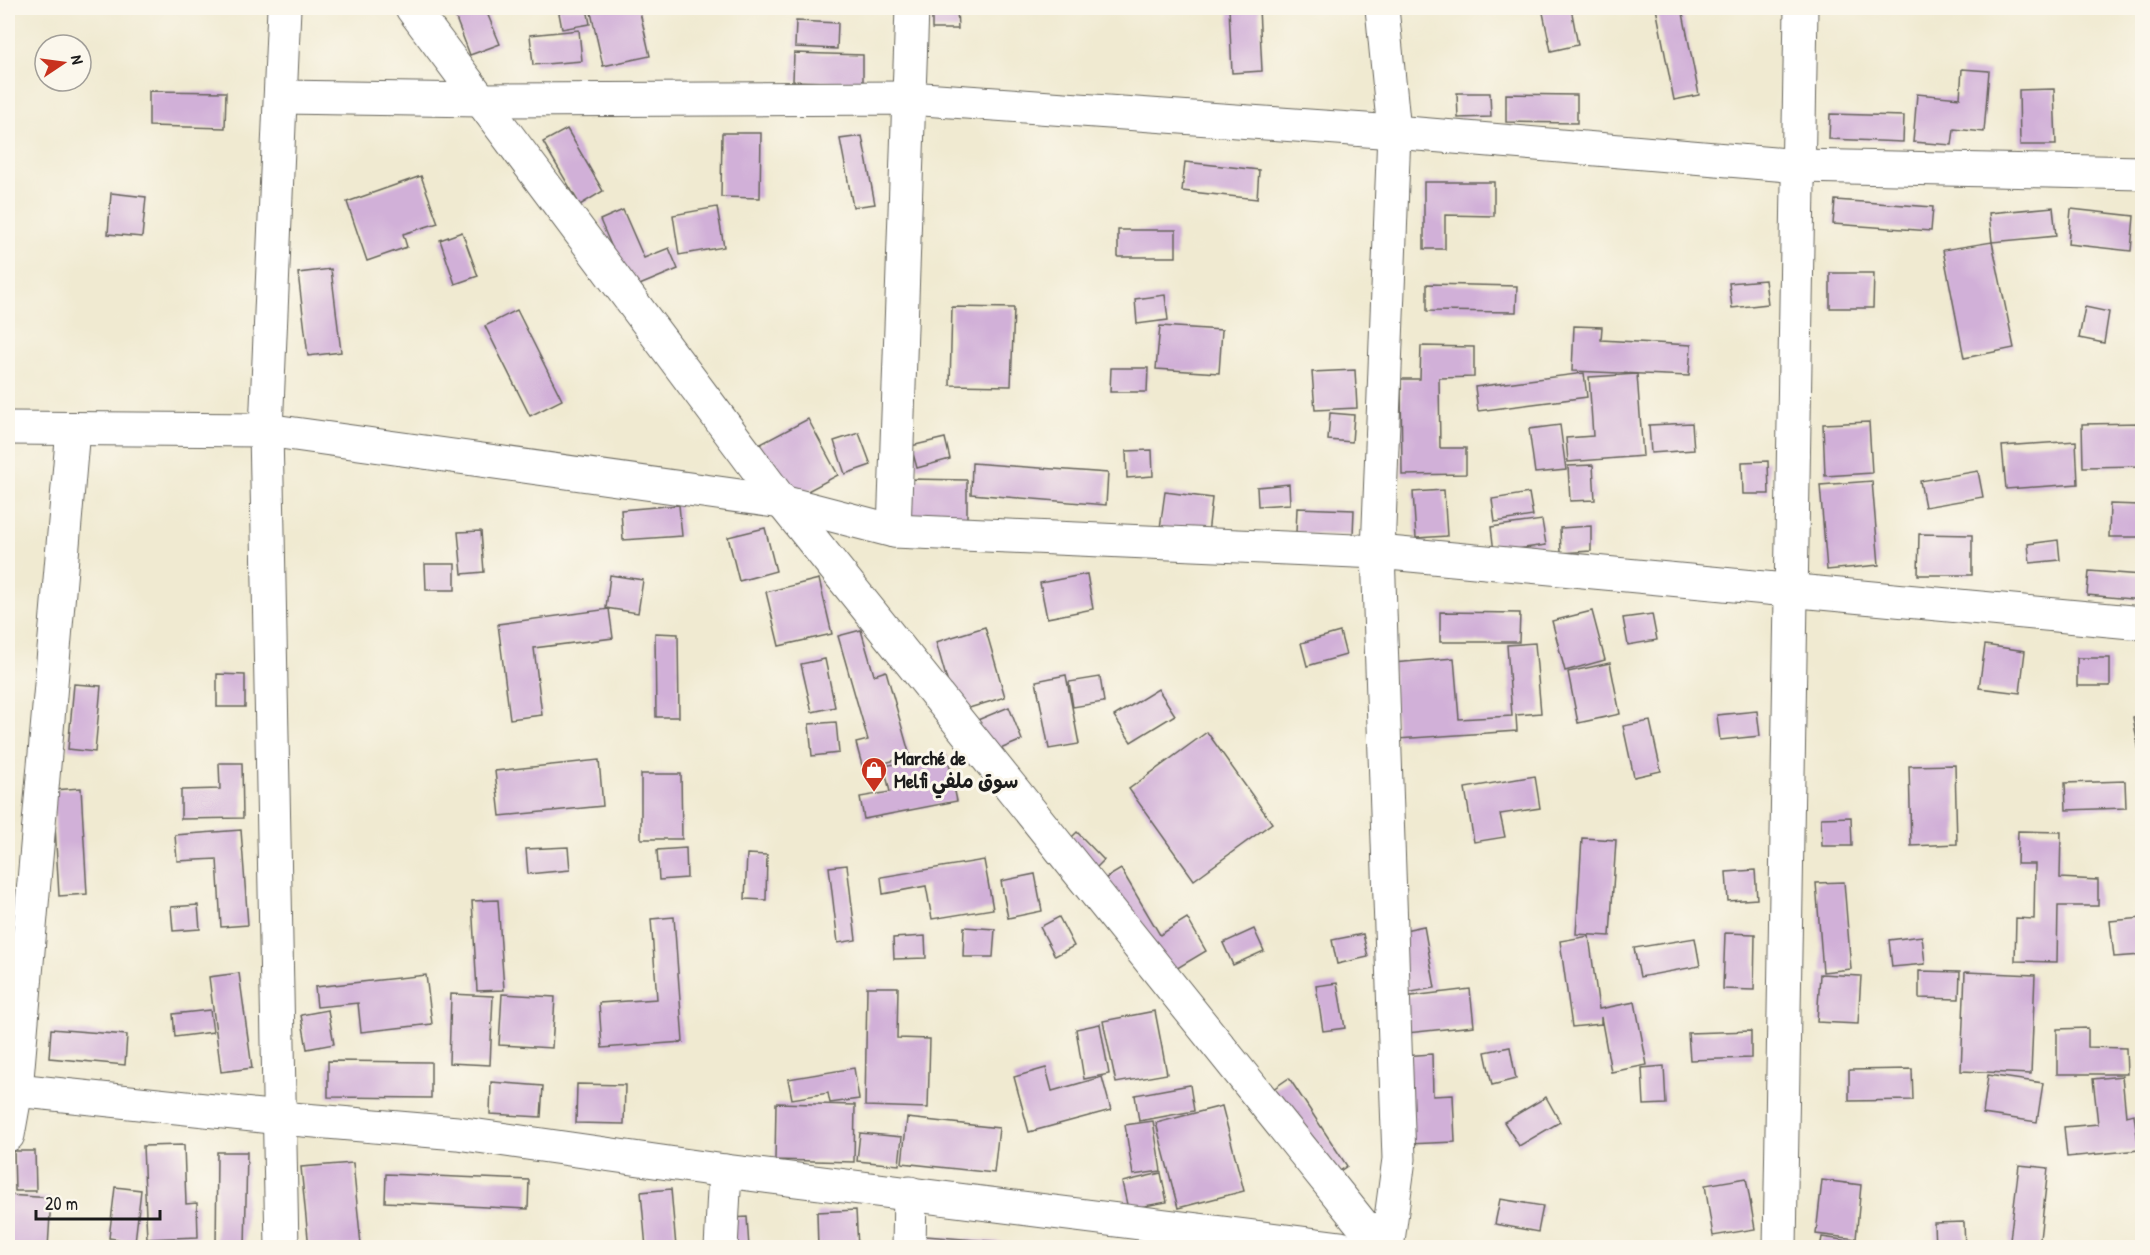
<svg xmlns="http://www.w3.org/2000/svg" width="2150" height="1255" font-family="'Patrick Hand','Playpen Sans Arabic',sans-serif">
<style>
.building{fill:#d1b0d8}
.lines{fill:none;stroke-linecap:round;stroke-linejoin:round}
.minor-casing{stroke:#66645b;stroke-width:35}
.minor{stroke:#fff;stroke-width:33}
.labels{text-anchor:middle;stroke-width:6;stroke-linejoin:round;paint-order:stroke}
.poi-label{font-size:20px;font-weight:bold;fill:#1c1c1c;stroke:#fbf7ec;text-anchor:start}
</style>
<rect width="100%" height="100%" fill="#fbf7ec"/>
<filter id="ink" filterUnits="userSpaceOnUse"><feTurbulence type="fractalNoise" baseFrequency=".0167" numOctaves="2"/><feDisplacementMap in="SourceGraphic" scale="12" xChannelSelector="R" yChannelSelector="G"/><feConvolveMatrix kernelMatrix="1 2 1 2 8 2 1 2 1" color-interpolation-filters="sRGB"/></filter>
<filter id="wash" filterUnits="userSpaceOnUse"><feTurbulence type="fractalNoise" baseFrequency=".008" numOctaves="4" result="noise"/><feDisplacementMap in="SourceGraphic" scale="24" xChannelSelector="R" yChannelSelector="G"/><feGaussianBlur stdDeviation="1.35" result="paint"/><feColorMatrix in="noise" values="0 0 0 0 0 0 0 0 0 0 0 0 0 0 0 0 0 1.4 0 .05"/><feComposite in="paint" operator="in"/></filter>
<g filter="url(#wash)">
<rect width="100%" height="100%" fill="#f0ead1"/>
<g id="blocks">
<!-- building -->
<g class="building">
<polygon points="452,8 485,8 500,44 470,55"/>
<polygon points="558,8 587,8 590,24 562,29"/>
<polygon points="590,8 639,8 650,56 603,66"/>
<polygon points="932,8 957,8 958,29 932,29"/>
<polygon points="1229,8 1259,8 1262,71 1232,73"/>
<polygon points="1542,8 1571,8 1578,45 1551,51"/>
<polygon points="1656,8 1682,8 1699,95 1674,100"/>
<polygon points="796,21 838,23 837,49 795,47"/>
<polygon points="579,30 582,61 533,65 530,35"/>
<polygon points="794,53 863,55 863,83 793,81"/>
<polygon points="1962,69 1989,71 1984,132 1954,129 1952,145 1913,142 1917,94 1960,98"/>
<polygon points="2054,89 2056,145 2020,145 2019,90"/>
<polygon points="149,91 226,92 225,128 149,126"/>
<polygon points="1457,93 1490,93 1491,117 1458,118"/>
<polygon points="1506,94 1577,95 1577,123 1506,122"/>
<polygon points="1830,114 1904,116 1903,142 1829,139"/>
<polygon points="567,129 603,191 580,205 543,142"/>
<polygon points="722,133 761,133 760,198 721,197"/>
<polygon points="862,136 875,204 853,207 840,139"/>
<polygon points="1185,162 1259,170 1257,199 1182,191"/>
<polygon points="421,176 438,223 403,234 407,247 367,261 347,202"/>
<polygon points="1424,182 1494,182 1494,216 1445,215 1445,249 1424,249"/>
<polygon points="111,193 146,197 142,237 108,234"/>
<polygon points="1835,200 1933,207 1931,231 1833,224"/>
<polygon points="717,207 724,247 679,255 673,215"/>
<polygon points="2053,207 2056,236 1992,242 1989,213"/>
<polygon points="2071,209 2134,216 2131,251 2068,244"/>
<polygon points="623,210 644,258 669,248 678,269 630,289 600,220"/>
<rect x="1118" y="230" width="58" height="27"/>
<polygon points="462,232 478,276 455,284 440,240"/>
<polygon points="1992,242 2014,348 1964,358 1943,250"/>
<polygon points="331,269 341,352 308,356 298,273"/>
<polygon points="1830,273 1874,273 1873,308 1830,308"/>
<polygon points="1765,280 1768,304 1732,308 1729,283"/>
<polygon points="1427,284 1517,286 1516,312 1427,311"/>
<polygon points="1165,295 1168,320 1137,324 1135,299"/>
<polygon points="952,307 1014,308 1011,386 950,385"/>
<polygon points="2085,307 2109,312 2104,343 2079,338"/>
<polygon points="517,310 562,400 530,416 485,326"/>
<polygon points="1160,326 1222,330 1219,373 1156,369"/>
<polygon points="1574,326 1602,327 1601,340 1691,345 1689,376 1572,371"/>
<polygon points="1421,346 1474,347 1474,377 1439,378 1440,448 1466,448 1466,474 1402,475 1401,379 1420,379"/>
<polygon points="1111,368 1148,368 1147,392 1110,392"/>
<polygon points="1355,370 1357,408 1315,410 1312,372"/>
<polygon points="1584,373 1587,397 1478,411 1475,387"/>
<polygon points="1637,374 1643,456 1568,462 1566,438 1593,436 1589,377"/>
<polygon points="1330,413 1354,415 1352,442 1328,440"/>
<polygon points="808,419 838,475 787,502 757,446"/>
<polygon points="1869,422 1872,473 1825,476 1823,424"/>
<polygon points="1692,423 1694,450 1651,453 1649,425"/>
<polygon points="2142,423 2142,466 2083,467 2082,424"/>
<polygon points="1560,425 1566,470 1535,473 1529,429"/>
<polygon points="859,433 871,465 845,474 834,441"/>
<polygon points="945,438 950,459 917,468 911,446"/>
<polygon points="2076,441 2078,484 2006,489 2002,446"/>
<polygon points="1152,450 1153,476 1127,478 1126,451"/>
<polygon points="1768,461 1769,494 1743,494 1742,462"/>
<polygon points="972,463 1108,473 1106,505 971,494"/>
<polygon points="1593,465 1595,500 1570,501 1568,466"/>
<polygon points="1978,471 1983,497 1925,507 1920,481"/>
<polygon points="908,479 967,480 967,520 908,520"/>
<polygon points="1872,481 1879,565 1827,570 1820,485"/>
<polygon points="1289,484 1290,504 1258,506 1257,487"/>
<polygon points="1444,490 1447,536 1416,538 1413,492"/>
<polygon points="1165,492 1212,498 1208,534 1160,528"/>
<polygon points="1529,493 1533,516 1495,522 1492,499"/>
<polygon points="2110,504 2140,505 2139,537 2109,537"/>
<polygon points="679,505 682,536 623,540 621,510"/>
<polygon points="1297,508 1354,510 1353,535 1296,533"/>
<polygon points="1542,520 1546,545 1494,552 1491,527"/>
<polygon points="1591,526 1591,551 1561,553 1560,528"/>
<polygon points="765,528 776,571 739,581 728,537"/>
<polygon points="481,531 484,572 462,574 458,532"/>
<polygon points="1919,534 1972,535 1972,575 1918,575"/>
<polygon points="2058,540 2060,560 2030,563 2028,544"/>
<polygon points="425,564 455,564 455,590 426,590"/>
<polygon points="2089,571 2142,575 2142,600 2087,595"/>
<polygon points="1087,574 1093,609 1047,618 1040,583"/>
<polygon points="610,575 643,580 638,613 606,608"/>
<polygon points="819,579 832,634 779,646 766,592"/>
<polygon points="609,609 613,638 534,648 542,715 510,719 498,624"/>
<polygon points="1592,611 1605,660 1565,671 1552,621"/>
<polygon points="1440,612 1520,613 1519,642 1440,642"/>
<polygon points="1652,614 1657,640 1628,645 1623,618"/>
<polygon points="985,627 1005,697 956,712 936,642"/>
<polygon points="861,630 874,675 886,671 910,756 863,769 856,743 868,740 838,636"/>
<polygon points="1340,632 1346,655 1307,666 1301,643"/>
<polygon points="655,633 678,634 679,717 656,717"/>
<polygon points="1535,643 1541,713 1516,715 1517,731 1397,739 1392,663 1454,658 1459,719 1512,716 1507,645"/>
<polygon points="1985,645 2025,651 2020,693 1979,688"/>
<rect x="2077" y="658" width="33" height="28"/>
<polygon points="825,659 835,707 812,712 801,664"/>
<polygon points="1610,663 1620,714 1578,723 1568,672"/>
<polygon points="217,674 245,675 245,707 217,707"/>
<polygon points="1066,675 1079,744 1049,749 1036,681"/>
<polygon points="1100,677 1104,702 1073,707 1069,682"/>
<polygon points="74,684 101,686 95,752 68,749"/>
<polygon points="1158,689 1175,715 1131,742 1114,716"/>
<polygon points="1009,707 1022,740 981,757 968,724"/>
<polygon points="1757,711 1760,736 1720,740 1717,715"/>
<polygon points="2142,715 2142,763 2141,763 2133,717"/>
<polygon points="1650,721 1661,771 1634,777 1623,726"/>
<polygon points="836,722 839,753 812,756 809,724"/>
<polygon points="1207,732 1272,823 1194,880 1129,789"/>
<polygon points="947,754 957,801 864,819 860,797 890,792 884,766"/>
<polygon points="599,760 603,806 500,816 495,771"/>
<polygon points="219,763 242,763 243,818 181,819 181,790 220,789"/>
<polygon points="1955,765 1957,844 1911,846 1909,766"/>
<polygon points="641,774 681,774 682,839 641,839"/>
<polygon points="1535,776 1540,808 1500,814 1505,837 1474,842 1465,788"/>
<polygon points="2125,781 2126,808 2066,810 2065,783"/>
<polygon points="81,788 87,894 59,896 53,790"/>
<polygon points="1851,817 1852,846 1822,846 1821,818"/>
<polygon points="241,830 248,925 221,927 217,859 177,861 175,835"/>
<polygon points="2018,831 2061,832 2060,878 2098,880 2098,906 2058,906 2057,962 2015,961 2016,918 2034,919 2035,864 2017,864"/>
<polygon points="1077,832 1104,860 1088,876 1061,848"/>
<polygon points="1582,838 1616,840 1610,936 1576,934"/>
<polygon points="568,847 570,870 528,874 526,849"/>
<polygon points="686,848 687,878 659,880 657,850"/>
<polygon points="747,854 767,855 766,900 745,899"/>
<polygon points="984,860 993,909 932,919 926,886 883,894 881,877"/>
<polygon points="847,865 856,940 838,943 829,867"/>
<polygon points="1121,869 1160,935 1187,918 1206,951 1159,979 1101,881"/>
<polygon points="1755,870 1757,899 1728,901 1726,872"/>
<polygon points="1035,874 1042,911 1008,918 1001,881"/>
<polygon points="1844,882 1851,969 1823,972 1816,883"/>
<polygon points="498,900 504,990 477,991 472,901"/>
<polygon points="198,905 200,929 173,931 171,907"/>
<polygon points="674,917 683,1042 602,1048 599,1003 657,999 651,919"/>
<polygon points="1059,917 1074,946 1055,956 1040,927"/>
<polygon points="2142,918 2142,955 2114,957 2110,921"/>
<polygon points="1424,926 1435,988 1406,993 1395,932"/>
<polygon points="964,927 995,929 993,957 963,957"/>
<polygon points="1254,929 1264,951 1233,965 1223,943"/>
<polygon points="1725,933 1755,934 1754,990 1723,989"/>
<polygon points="1363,934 1368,957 1337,964 1332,940"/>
<polygon points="925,936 926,958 894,959 893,938"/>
<polygon points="1589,936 1599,1009 1635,1002 1647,1065 1611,1072 1601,1017 1601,1024 1572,1027 1560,941"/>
<polygon points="1922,936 1925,964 1892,967 1889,940"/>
<polygon points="1695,938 1700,966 1640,977 1634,948"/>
<polygon points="1919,971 1960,972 1959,999 1919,998"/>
<polygon points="1965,972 2035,975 2031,1074 1961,1071"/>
<polygon points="239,973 252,1068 221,1072 209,977"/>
<polygon points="1820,974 1861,976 1858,1024 1817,1022"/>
<polygon points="426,975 432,1024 361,1032 358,1003 317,1007 315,987"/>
<polygon points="1337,983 1345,1028 1323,1031 1316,986"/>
<polygon points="867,987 898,987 897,1038 930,1039 928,1108 865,1106"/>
<polygon points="1470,989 1474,1026 1407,1033 1403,997"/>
<polygon points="451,994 493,996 490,1065 449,1063"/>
<polygon points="502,994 555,997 552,1048 499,1045"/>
<polygon points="210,1010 213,1032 175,1037 173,1014"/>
<polygon points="328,1010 334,1044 307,1049 301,1015"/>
<polygon points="1155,1011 1167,1074 1116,1083 1103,1021"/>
<polygon points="1100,1024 1109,1074 1084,1079 1076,1029"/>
<polygon points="2088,1028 2088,1047 2126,1048 2127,1074 2057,1074 2057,1029"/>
<polygon points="51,1029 127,1035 125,1065 49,1058"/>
<polygon points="1751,1031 1751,1058 1690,1060 1688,1033"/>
<polygon points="1510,1047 1516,1079 1492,1085 1485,1052"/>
<polygon points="1432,1054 1433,1096 1453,1095 1455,1142 1407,1144 1403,1056"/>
<polygon points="328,1061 431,1062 431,1098 328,1097"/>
<polygon points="1664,1066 1666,1104 1644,1105 1642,1068"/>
<polygon points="854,1068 859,1099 830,1103 828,1093 792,1099 788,1079"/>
<polygon points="1046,1068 1052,1091 1102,1077 1111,1110 1029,1132 1014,1077"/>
<polygon points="1912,1069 1913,1100 1849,1101 1849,1070"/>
<polygon points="1988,1075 2043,1083 2037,1122 1983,1114"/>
<polygon points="2122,1076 2126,1116 2134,1114 2139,1150 2067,1157 2064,1127 2098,1124 2093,1079"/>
<polygon points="1289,1078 1347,1166 1318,1186 1260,1098"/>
<polygon points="491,1082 543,1086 541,1117 490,1114"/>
<polygon points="577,1084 625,1085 624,1124 576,1123"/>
<polygon points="1190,1085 1194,1111 1139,1121 1135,1095"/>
<polygon points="1546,1097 1560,1122 1519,1146 1504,1122"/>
<polygon points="776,1103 855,1105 854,1162 775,1160"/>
<polygon points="1222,1106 1244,1191 1178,1208 1156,1123"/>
<polygon points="907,1118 999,1128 994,1173 902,1163"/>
<polygon points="1153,1121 1161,1171 1133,1175 1125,1125"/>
<polygon points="860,1133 902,1137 899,1165 857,1161"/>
<polygon points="184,1145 186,1204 197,1203 198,1237 147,1239 143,1146"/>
<polygon points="14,1151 35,1151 36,1191 15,1191"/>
<polygon points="217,1152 247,1152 245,1248 216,1248"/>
<polygon points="353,1163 361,1245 309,1248 301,1167"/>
<polygon points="2019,1165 2048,1168 2039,1248 2009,1248"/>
<polygon points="1161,1173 1167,1202 1128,1209 1122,1182"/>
<polygon points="386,1174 529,1180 528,1209 385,1202"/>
<polygon points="1746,1178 1755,1229 1713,1236 1705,1185"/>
<polygon points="1822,1180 1861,1185 1856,1239 1816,1234"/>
<polygon points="115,1187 141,1190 135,1242 109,1238"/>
<polygon points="671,1189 676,1247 646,1248 641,1192"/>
<polygon points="8,1195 51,1198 48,1248 8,1248"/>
<polygon points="1500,1199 1543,1206 1538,1232 1495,1224"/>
<polygon points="856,1210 858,1248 818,1248 817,1212"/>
<polygon points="747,1217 749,1248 719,1248 717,1219"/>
<polygon points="1964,1222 1965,1248 1935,1248 1934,1223"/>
<polygon points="926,1236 1037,1245 1036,1248 925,1248"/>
<polygon points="1822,1237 1884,1246 1884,1248 1820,1248"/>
</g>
</g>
</g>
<g filter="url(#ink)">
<use href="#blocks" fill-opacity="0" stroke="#66645b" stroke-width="1.5"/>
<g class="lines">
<!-- minor casing -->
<g class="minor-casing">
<g id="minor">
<polyline points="412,8 782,502 1381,1248"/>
<polyline points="1382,8 1394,132 1378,552 1399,1159 1387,1248"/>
<polyline points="281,97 481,100 909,98 1394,132 1799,166 2142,173"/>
<polyline points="8,428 266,430 782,502 894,531 1378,552 2142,623"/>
<polyline points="894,531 912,8"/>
<polyline points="16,1090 280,1118 457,1133 725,1171 1341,1248"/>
<polyline points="8,1135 16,1090 73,429"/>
<polyline points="282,1248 266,430 284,8"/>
<polyline points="721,1248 725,1171"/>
<polyline points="909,1248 910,1193"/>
<polyline points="1780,1248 1801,8"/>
</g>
</g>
<!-- minor -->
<use href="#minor" class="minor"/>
</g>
</g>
<!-- icons -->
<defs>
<g id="shop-pin" transform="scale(1.35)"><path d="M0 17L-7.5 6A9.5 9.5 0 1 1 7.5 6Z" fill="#c8321e" stroke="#fbf7ec"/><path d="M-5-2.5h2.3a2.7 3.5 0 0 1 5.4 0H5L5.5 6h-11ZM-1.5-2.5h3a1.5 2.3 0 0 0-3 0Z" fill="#fff"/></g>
</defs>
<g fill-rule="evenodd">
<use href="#shop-pin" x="874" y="770"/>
</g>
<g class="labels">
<!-- poi labels -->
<g class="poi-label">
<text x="894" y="765">Marché de<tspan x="894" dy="23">Melfi سوق ملفي</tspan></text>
</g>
</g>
<!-- margin -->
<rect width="2150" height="1255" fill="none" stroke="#fbf7ec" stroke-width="30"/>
<!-- north arrow -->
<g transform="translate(63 63) rotate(77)"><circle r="28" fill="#fbf7ec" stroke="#a29f99" stroke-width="1.5"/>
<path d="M0-4.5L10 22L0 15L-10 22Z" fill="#c8321e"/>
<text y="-9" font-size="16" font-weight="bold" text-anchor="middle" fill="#1c1c1c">N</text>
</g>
<!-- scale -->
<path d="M36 1210v9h124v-9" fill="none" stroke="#1c1c1c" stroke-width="3"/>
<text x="45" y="1210" font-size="18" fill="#1c1c1c" stroke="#fbf7ec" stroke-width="4.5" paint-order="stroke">20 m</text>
</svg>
